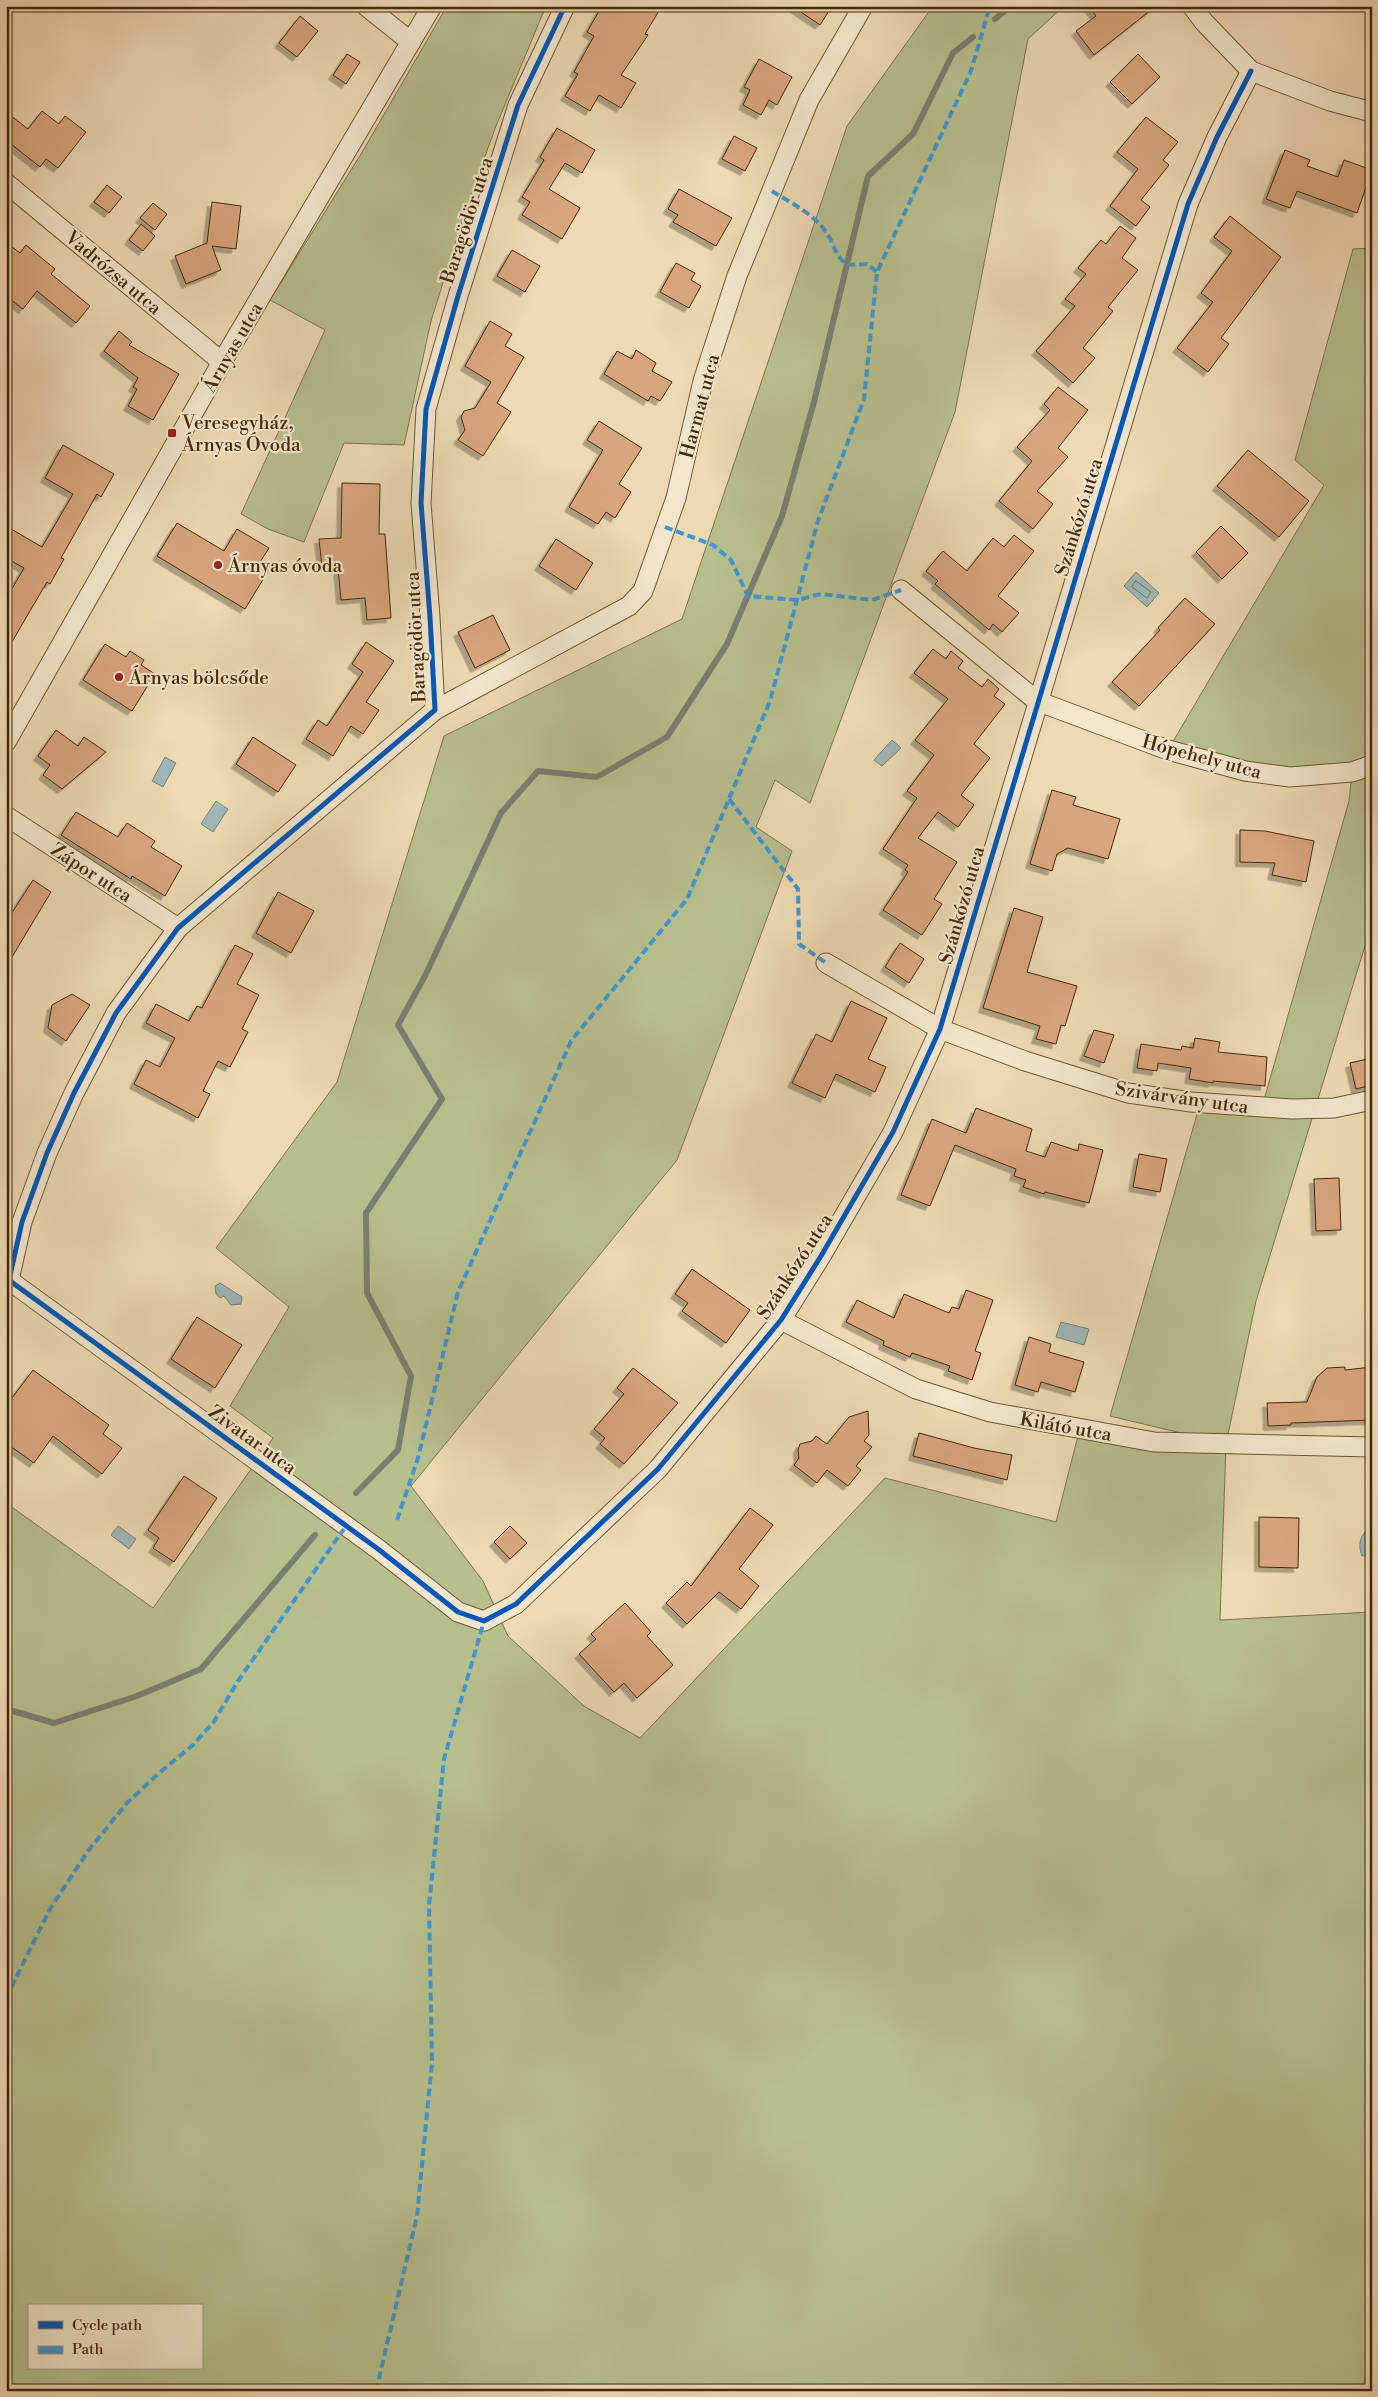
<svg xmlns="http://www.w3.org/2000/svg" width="1378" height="2397" font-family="'Libre Bodoni',serif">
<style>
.green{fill:#b7bf8d;stroke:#7e744b;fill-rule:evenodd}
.water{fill:#9eb7b8;stroke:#7a7f72}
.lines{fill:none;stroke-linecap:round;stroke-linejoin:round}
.shore{stroke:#717060;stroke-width:1}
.stream{stroke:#7a7f72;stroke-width:6}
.building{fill:#d9a57d;stroke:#442a09;filter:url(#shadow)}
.minor-casing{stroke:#6e5633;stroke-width:21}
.minor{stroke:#f3e6cd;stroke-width:19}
.quiet{stroke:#4096d2;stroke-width:4;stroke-dasharray:8 4;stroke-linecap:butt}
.cycleway-casing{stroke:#f3e6cd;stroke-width:8}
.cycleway{stroke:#0057b8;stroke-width:5}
.poi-dot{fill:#8f2418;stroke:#f3e6cd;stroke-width:2}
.labels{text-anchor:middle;stroke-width:4.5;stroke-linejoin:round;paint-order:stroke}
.street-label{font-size:19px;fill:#442a09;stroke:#f3e6cd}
.poi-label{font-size:19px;fill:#442a09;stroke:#f3e6cd;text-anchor:start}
</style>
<defs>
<filter id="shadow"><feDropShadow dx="-4.5" dy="4.5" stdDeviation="0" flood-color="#0004"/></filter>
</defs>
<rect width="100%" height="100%" fill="#edd9b2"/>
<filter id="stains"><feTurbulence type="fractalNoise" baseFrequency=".004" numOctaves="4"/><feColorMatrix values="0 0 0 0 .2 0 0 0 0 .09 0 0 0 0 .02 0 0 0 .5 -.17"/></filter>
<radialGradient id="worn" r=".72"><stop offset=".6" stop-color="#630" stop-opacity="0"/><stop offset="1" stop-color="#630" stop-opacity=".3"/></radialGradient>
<!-- green -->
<g class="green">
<polygon points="447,6 546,6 496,126 469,200 431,321 404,445 344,443 304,542 268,529 241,514 325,330 270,300 361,154"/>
<path d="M933,6h131l-36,33 -73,373 -145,391 -35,-23 -19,47 36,24 -115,309 -266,326 72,95 25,55 76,70 56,32 245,-260 171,44 24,-94 143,15 -113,-27 88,-305 64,-4 87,-306 3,-28 -107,-2 -77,-21 156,-265 -29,-25 58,-211 19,-1v675l-116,378 -30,143 -6,176 152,-8v779h-1366v-888l147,105 120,-170 -43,-32 59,-99 -73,-59 121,-166 107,-346 238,-117 165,-493zM29,2306h172v62h-172z"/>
</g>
<!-- water -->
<g class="water">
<polygon points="1136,572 1159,593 1147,607 1124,586"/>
<polygon points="892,740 901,748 882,766 874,760"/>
<polygon points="165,757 176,763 163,787 152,781"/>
<polygon points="216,801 228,809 213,832 201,824"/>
<polygon points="220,1283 242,1297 241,1304 231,1305 224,1296 220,1298 216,1294 215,1286"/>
<polygon points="1061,1322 1089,1329 1084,1345 1056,1337"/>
<polygon points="118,1526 136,1539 129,1549 111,1535"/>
<path d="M1372,1526v28l-10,2c-5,-13 -1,-23 10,-30z"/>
</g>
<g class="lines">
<!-- shore -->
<polygon class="shore" points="1136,581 1151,592 1147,598 1132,587"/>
<!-- stream -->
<g class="stream">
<polyline points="995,19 1011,6"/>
<polyline points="356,1493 398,1450 411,1376 367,1293 366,1213 442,1099 398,1025 425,976 501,813 538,771 597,777 667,737 727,644 782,516 814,402 868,176 913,134 953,53 973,37"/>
<polyline points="6,1709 54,1723 137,1696 201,1669 315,1535"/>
</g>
</g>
<!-- building -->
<g class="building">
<polygon points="602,6 662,6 645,34 648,35 621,75 636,83 621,108 599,95 590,111 565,96 578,74 574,72 594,36 587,32"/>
<polygon points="792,6 832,6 820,25"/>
<polygon points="1088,6 1156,6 1094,55 1076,31 1096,16"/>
<polygon points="300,16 318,31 297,57 279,43"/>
<polygon points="347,54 360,62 346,84 333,75"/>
<polygon points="1138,54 1160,77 1132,104 1110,82"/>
<polygon points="759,59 792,77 777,105 769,100 761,115 743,105 750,90 744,87"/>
<polygon points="42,111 59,124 65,116 86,132 58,168 46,159 40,167 6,140 6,112 28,129"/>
<polygon points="1146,117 1178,142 1163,160 1169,165 1141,200 1150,207 1136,226 1110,206 1138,169 1117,152"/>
<polygon points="557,128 595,150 582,173 565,163 549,189 580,208 562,239 522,215 530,202 522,197 544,160 540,157"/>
<polygon points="734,136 757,148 745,171 722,159"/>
<polygon points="1285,150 1310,160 1307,166 1338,177 1344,160 1372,170 1357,213 1297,191 1290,208 1266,199"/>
<polygon points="107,185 122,197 109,213 94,202"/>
<polygon points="679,189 732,218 716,246 673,222 678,215 668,209"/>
<polygon points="212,202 241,206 236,249 212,246 221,270 186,284 175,256 207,243"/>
<polygon points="153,203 167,214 155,230 140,218"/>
<polygon points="1230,216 1281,257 1221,338 1229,344 1208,372 1177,348 1213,302 1201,293 1232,251 1214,237"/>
<polygon points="141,224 155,236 143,251 129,240"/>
<polygon points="1120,226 1136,238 1122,258 1138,270 1108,307 1113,311 1083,348 1095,358 1073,383 1036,351 1075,306 1065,299 1086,274 1078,268 1101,240 1106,244"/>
<polygon points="6,242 20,253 26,245 55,269 51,274 90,306 76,323 37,291 23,309 6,296"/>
<polygon points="512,250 540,266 525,292 497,276"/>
<polygon points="676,263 695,273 691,280 701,286 689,308 660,292"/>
<polygon points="490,321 512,334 505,346 524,357 497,403 511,412 483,456 458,440 465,430 461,417 464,411 475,408 491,382 465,366"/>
<polygon points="119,331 132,342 129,345 179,374 153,420 128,406 137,389 133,387 138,378 104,351"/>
<polygon points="636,350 656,363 652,371 672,382 660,401 651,396 648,401 604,374 617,351 632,359"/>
<polygon points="1058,387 1088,410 1058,448 1068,457 1037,491 1053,504 1033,529 999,501 1032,461 1017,447 1050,410 1044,404"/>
<polygon points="599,421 642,448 619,484 631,492 615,518 606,512 598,524 569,507 603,450 587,440"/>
<polygon points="63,445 114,474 101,497 97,494 61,558 64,559 50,584 47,582 6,652 6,599 24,568 6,558 6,526 42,547 73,494 45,478"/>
<polygon points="1248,450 1309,501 1279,537 1217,486"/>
<polygon points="342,483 380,484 379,534 385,534 391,618 367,620 365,598 341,600 338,567 322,568 319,539 341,538"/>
<polygon points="177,523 224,551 237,529 269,548 260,562 270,568 245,609 157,556"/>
<polygon points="1221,526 1248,553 1222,579 1196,552"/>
<polygon points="1014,535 1034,551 998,596 1019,613 1002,632 993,624 989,630 935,584 938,581 926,571 943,551 967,571 993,538 1004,547"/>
<polygon points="556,539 593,563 576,590 539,566"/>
<polygon points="1185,598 1215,624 1139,706 1112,682 1160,630 1158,628"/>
<polygon points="493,615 510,650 475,668 458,632"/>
<polygon points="366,642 394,661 366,702 379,710 363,734 351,726 333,756 306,739 318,720 327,726 363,672 352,664"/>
<polygon points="105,644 126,657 130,651 144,660 141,665 155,674 132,711 83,680"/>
<polygon points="933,649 946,659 951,651 963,661 958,668 982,687 988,679 999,689 994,696 1005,704 974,744 990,758 961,795 974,805 958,827 938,812 918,838 957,862 934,899 942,904 922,935 883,910 908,872 905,870 908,865 883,849 917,798 907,791 934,755 915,740 948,699 914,673"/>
<polygon points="56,730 78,746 84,737 106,752 62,789 43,775 50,765 38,756"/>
<polygon points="253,737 296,765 278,792 236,764"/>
<polygon points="1052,790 1076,797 1073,805 1120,819 1108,859 1068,848 1057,854 1052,871 1030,864"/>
<polygon points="76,812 118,837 127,823 155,841 151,847 182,866 165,896 132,876 131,879 61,835"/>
<polygon points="1240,830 1265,831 1314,841 1306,882 1272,875 1275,863 1240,862"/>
<polygon points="33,880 51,892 6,967 6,922"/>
<polygon points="278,892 314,911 291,953 256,933"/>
<polygon points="1014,908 1043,917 1027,972 1077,986 1065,1026 1061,1025 1056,1044 1036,1039 1040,1026 983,1008"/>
<polygon points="900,943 924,959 909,983 885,967"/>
<polygon points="235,945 253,954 237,984 259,995 242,1029 248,1032 230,1067 218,1061 203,1091 210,1094 198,1118 134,1084 146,1060 160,1067 175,1038 146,1023 156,1004 189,1021 197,1006 202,1008"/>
<polygon points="72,994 90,1005 66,1041 48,1028 52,1005"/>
<polygon points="851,1001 887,1018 868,1059 886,1067 875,1092 836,1074 825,1098 792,1083 816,1034 832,1042"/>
<polygon points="1094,1030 1114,1035 1104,1063 1084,1056"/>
<polygon points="1195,1038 1220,1042 1218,1052 1267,1057 1265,1086 1213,1081 1213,1083 1189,1079 1191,1068 1158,1063 1157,1071 1137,1068 1141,1044 1181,1050 1182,1046 1193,1048"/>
<polygon points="1372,1058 1372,1085 1356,1089 1350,1063"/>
<polygon points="976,1108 1032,1129 1026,1151 1045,1157 1051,1142 1078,1151 1079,1144 1103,1150 1089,1203 1045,1192 1044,1194 1023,1187 1026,1180 1014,1176 1016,1169 955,1145 930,1206 901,1195 932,1119 966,1133"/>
<polygon points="1139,1154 1167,1159 1160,1192 1133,1187"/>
<polygon points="1339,1178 1341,1230 1316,1231 1314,1179"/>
<polygon points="692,1269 750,1310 726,1343 682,1311 688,1303 675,1294"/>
<polygon points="966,1290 993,1300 975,1351 981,1353 972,1380 948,1371 950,1366 912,1353 910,1357 883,1345 884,1341 846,1322 857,1300 894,1318 904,1294 949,1313 952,1307 959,1309"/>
<polygon points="197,1317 242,1345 215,1388 171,1359"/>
<polygon points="1029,1337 1051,1344 1049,1352 1084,1362 1075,1392 1041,1382 1038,1392 1015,1385"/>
<polygon points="1345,1367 1345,1370 1372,1367 1372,1420 1291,1423 1291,1425 1268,1426 1267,1403 1307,1402 1317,1377 1327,1368"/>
<polygon points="633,1368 678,1403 624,1464 600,1444 605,1438 594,1429 624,1394 617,1388"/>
<polygon points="33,1370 109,1425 103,1434 122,1448 102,1474 53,1436 34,1463 6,1443 6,1406"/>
<polygon points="868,1411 869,1435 864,1441 872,1447 856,1466 861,1470 848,1486 827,1470 817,1483 794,1465 799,1458 798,1450 800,1444 812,1441 816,1436 827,1444 849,1417"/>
<polygon points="919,1433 974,1448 1012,1455 1007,1480 913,1456"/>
<polygon points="184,1476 217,1498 174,1562 153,1548 159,1538 148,1530"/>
<polygon points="750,1508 773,1525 739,1569 759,1586 741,1609 719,1592 687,1624 666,1603 687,1582 691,1586"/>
<polygon points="1259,1517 1299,1518 1298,1568 1259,1567"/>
<polygon points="510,1526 527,1543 510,1559 494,1542"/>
<polygon points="625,1603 651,1632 647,1636 673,1665 637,1698 624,1683 614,1692 579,1654 596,1639 591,1634"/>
</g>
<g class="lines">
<!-- minor casing -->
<g class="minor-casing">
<g id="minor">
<polyline points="366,6 411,42"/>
<polyline points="1192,6 1204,22 1251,71 1330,101 1372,112"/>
<polyline points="6,183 222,362"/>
<polyline points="901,590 1037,701 1168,750 1245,771 1290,777 1352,772 1372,765"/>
<polyline points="435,710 629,606 643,591 676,498 703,381 737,276 809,100 863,6"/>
<polyline points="6,742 222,362 432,6"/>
<polyline points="6,816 178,928"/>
<polyline points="826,963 940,1029 1025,1061 1128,1093 1191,1102 1292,1109 1334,1108 1372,1100"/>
<polyline points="6,1278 378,1549 458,1612 484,1621 516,1604 658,1469 781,1320 821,1256 893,1132 940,1029 1188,204 1217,137 1251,71"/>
<polyline points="9,1280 22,1222 47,1153 74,1093 116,1013 178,928 435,710 430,617 421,503 426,409 458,296 518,105 565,6"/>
<polyline points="781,1320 916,1389 990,1412 1154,1442 1372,1447"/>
</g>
</g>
<!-- minor -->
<use href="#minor" class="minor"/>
<!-- quiet -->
<g class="quiet">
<path d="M772,191c19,12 44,24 56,44 8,13 6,19 19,30l20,-1 10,8"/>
<polyline points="665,527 713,545 731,560 748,596 797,600 821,594 872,600 901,590"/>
<polyline points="729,799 798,889 799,944 826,963"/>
<polyline points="397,1520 418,1458 458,1292 571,1041 687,899 770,701 818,521 864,399 877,272 971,71 990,6"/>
<polyline points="6,1998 50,1909 88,1851 127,1803 159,1773 193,1745 213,1723 238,1681 346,1526"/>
<polyline points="376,2391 417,2216 432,2062 429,1906 444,1759 484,1621"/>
</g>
<!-- cycleway casing -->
<g class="cycleway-casing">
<g id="cycleway">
<polyline points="6,1278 378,1549 458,1612 484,1621 516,1604 658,1469 781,1320 821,1256 893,1132 940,1029 1188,204 1217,137 1251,71"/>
<polyline points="9,1280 22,1222 47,1153 74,1093 116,1013 178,928 435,710 430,617 421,503 426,409 458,296 518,105 565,6"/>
</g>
</g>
<!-- cycleway -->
<use href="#cycleway" class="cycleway"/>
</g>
<!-- markers -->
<g class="poi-dot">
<rect x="167" y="428" width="10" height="10" rx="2.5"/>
<circle cx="218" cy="565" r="5"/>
<circle cx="119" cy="677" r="5"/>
</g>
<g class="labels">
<!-- street labels -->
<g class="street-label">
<text transform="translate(466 220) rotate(-72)" y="7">Baragödör utca</text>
<text transform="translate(114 272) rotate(40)" y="7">Vadrózsa utca</text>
<text transform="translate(232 347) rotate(-60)" y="7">Árnyas utca</text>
<text transform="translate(699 406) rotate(-75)" y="7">Harmat utca</text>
<text transform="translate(1078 517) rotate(-73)" y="7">Szánkózó utca</text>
<text transform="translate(415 637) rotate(-93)" y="7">Baragödör utca</text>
<text transform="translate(1202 756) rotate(15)" y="7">Hópehely utca</text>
<text transform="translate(92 872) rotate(33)" y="7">Zápor utca</text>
<text transform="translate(961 905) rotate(-74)" y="7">Szánkózó utca</text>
<text transform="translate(1182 1097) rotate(8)" y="7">Szivárvány utca</text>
<text transform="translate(794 1266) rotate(-57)" y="7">Szánkózó utca</text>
<text transform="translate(1066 1426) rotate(10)" y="7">Kilátó utca</text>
<text transform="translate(253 1439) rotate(36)" y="7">Zivatar utca</text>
</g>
<!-- poi labels -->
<g class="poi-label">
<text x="182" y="429">Veresegyház,<tspan x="182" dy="22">Árnyas Óvoda</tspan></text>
<text x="228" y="572">Árnyas óvoda</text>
<text x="129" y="684">Árnyas bölcsőde</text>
</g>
</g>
<!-- margin -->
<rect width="1378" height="2397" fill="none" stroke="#edd9b2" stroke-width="25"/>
<rect x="8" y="8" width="1363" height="2382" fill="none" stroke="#442a09" stroke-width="2.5"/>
<rect x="12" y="12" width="1353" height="2372" fill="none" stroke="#442a09"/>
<!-- legend -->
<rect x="28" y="2304" width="175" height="65" fill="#f3e6cd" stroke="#ad9b7f"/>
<rect x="38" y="2321" width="25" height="8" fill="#0057b8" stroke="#ad9b7f"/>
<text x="72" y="2330" font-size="15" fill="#442a09">Cycle path</text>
<rect x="38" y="2346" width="25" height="8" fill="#4096d2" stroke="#ad9b7f"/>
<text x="72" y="2354" font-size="15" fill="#442a09">Path</text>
<rect width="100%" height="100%" filter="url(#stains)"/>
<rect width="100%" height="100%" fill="url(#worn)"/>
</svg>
